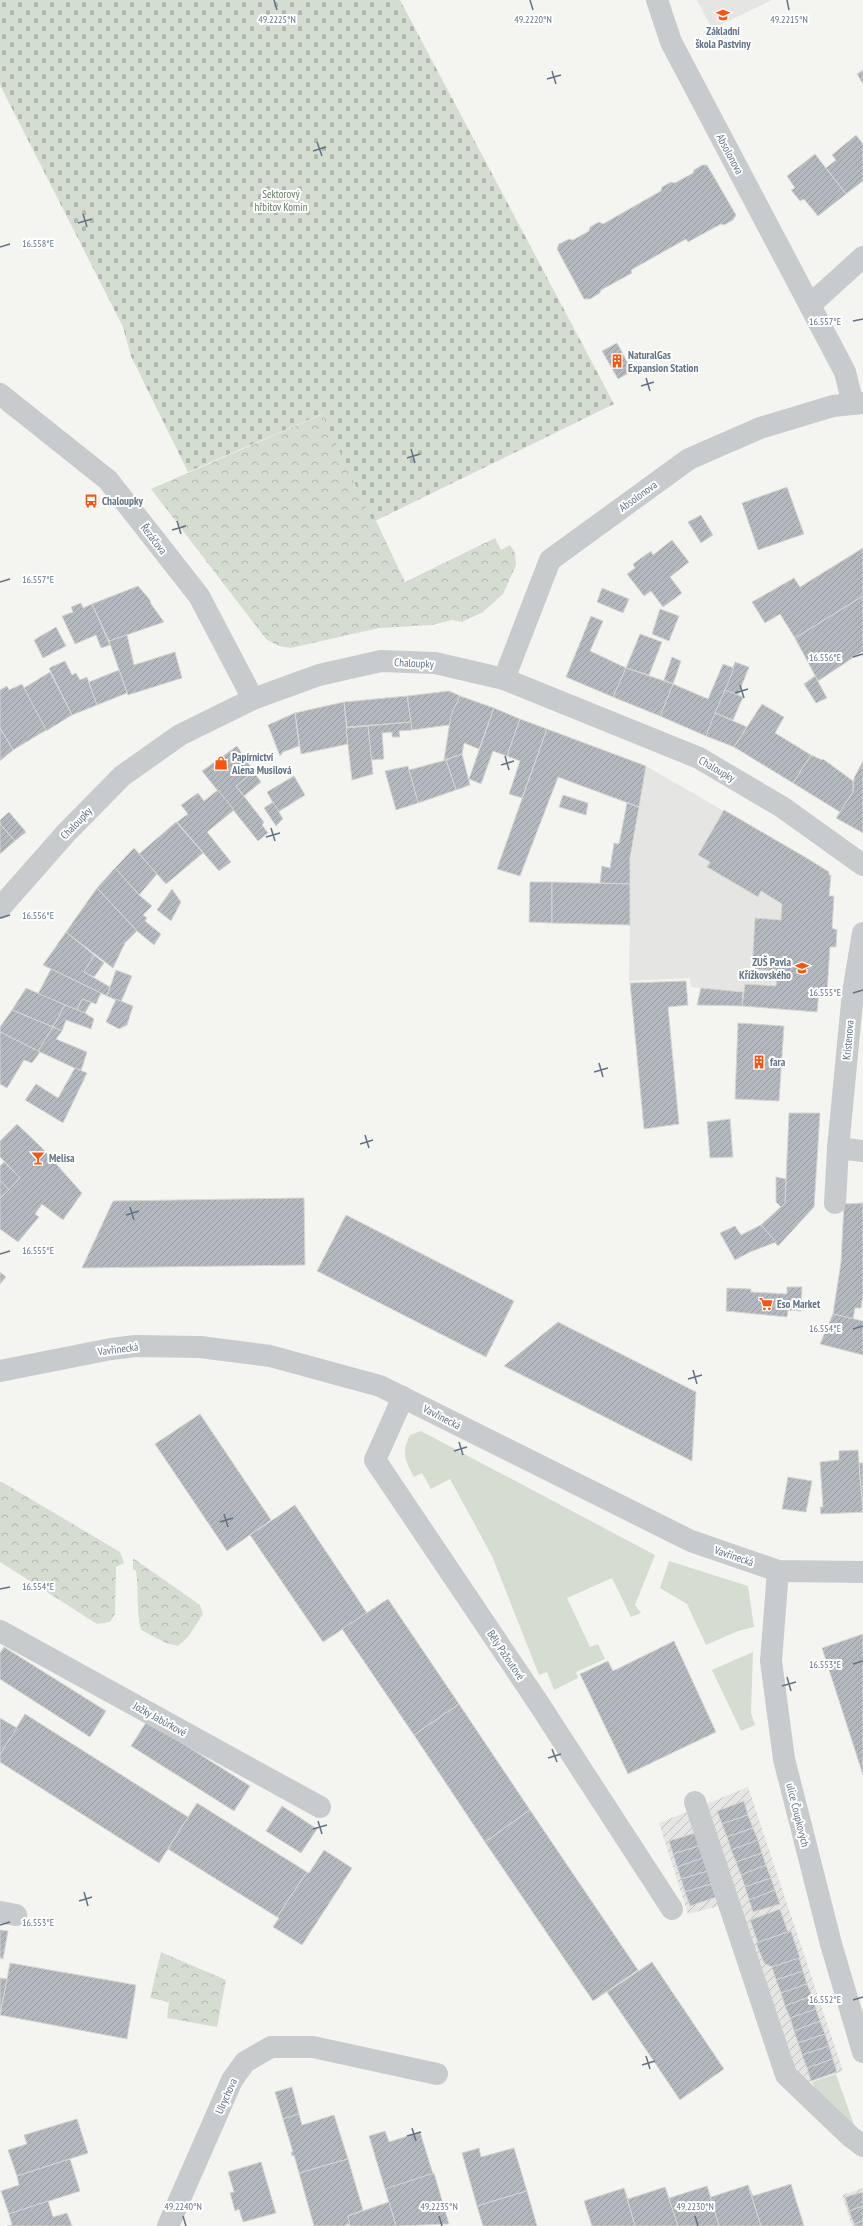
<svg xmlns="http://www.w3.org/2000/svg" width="863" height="2226" font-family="'PT Sans Narrow',sans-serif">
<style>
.built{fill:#e5e6e3}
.industrial{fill:url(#industrial-furrows)}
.green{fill:#d4ddd0}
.forest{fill:url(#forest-crowns)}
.cemetery{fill:url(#cemetery-stones)}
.building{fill:url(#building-hatch);stroke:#d6d6d3}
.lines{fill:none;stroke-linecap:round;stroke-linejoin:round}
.minor{stroke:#c8cbce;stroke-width:22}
.ticks{fill:none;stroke:#607284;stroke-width:1.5}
.labels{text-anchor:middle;stroke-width:4;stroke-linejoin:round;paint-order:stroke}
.poi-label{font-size:11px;font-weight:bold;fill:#607284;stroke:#fff;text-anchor:start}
.street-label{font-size:11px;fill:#607284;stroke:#fff}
.park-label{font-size:11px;fill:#637b60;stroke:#fff}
.ticks-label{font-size:10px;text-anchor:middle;fill:#607284;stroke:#fff;stroke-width:4;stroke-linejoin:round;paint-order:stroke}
</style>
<defs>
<pattern id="industrial-furrows" width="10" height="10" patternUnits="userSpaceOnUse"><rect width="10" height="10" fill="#e5e6e3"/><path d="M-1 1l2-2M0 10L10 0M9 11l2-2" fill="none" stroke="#bdbfbe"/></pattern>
<pattern id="forest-crowns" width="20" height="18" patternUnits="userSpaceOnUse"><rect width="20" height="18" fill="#d4ddd0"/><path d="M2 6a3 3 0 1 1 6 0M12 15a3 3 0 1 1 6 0" fill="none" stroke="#afb8ae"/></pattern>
<pattern id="cemetery-stones" width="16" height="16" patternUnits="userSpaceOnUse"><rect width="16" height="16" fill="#d4ddd0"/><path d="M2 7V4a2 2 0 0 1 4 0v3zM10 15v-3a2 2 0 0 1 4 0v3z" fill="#afb8ae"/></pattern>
<pattern id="building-hatch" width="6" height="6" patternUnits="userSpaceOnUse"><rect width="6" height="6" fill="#b3b9be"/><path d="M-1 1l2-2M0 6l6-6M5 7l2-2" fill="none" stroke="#959ba0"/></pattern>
</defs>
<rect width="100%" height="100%" fill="#f4f5f0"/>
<!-- built -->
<g class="built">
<polygon points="697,0 772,0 712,29"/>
<polygon points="646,766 829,872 829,875 831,875 829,896 834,896 832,928 837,930 836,947 830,947 827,992 819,992 742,1006 697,1005 701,988 691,987 690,978 629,981 631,858"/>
</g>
<!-- industrial -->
<g class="industrial">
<polygon points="748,1787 843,2071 787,2089 723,1905 688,1914 659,1823"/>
<polygon points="863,2188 863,2226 852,2226 842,2195"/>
</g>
<!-- green -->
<g class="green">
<path d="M421,1431l234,124 -20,50 6,8 -10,4 -19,-39 -45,20 23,49 8,-3 7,15 -29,13 2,6 -24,12 -7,-18 -8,3 -47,-119 -42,-77 -19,10 -9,-16 -8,4c-9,-17 -13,-24 -4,-42z"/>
<polygon points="669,1561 748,1586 754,1627 738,1631 706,1645 687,1604 660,1588"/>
<polygon points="753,1652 751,1713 755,1725 741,1731 712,1670"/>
<polygon points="836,2074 855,2128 817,2092 812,2082"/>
</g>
<!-- forest -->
<g class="forest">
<polygon points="323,414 373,521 376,521 405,582 495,538 501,550 510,545 515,553 516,565 503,594 483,612 462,622 452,620 432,625 379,628 291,648 279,646 266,639 151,489"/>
<polygon points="0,1482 2,1482 120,1552 124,1563 116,1567 115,1614 110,1622 97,1624 0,1562"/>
<path d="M133,1558l67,47 3,9 -15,23 -10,9 -12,-3 -25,-13c-5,-19 -2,-39 -5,-59l-3,-2z"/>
<polygon points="161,1952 226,1980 217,2027 167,2018 169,2002 150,1998"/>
</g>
<!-- cemetery -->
<polygon class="cemetery" points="0,0 400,0 614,404 373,522 322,414 188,472 131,356 123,327 0,85"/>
<!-- building -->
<g class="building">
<polygon points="863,70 863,84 857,74"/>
<polygon points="856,135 863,144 863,181 846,194 826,168 836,160 832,155"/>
<polygon points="815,154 846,194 818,216 804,199 800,201 791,190 795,188 787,176"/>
<polygon points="702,165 707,165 736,215 733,220 724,225 721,224 688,242 686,239 631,270 632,273 601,290 600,293 590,299 584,299 557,249 559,244 569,239 573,240 589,231 590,227 599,222 603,224 661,191 662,187 671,182 675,183 693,173 694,170"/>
<polygon points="617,343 632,371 618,379 602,351"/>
<polygon points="787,487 804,534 758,550 742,503"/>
<polygon points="701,515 713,535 701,543 688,522"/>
<polygon points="672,540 689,562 670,577 682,593 663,607 651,591 644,596 627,574 635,568 633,564 651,551 653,555"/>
<polygon points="863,548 863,596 795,638 780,614 765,623 752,602 794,578 800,587"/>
<polygon points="138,586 150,600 151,604 164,622 109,641 92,604"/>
<polygon points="602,588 629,599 623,613 597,602"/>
<polygon points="863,596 863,651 818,681 795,638"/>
<polygon points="81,603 83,608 92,604 110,645 101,648 96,635 75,644 62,616 73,612 71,607"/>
<polygon points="660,609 679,616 669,641 652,634"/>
<polygon points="591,616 603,621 590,651 626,668 613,697 566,677"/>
<polygon points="56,627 66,646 43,658 34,640"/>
<polygon points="640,634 662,642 649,675 626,668"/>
<polygon points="127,635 134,665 175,652 182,678 128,695 109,641"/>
<polygon points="672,657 681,661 673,684 664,680"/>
<polygon points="65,661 72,675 76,673 80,680 87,677 97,705 72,715 49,668"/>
<polygon points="735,662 749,667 738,695 725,690"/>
<polygon points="723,664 734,668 706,736 660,716 673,684 708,699"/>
<polygon points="626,668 673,684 660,716 613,697"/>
<polygon points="119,670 127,693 97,705 89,682"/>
<polygon points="50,672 72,715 46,731 24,688"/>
<polygon points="815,676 827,698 816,703 804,684"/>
<polygon points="22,684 46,730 13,750 0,728 0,690 7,686 9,690"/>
<polygon points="725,690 743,697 733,720 715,713"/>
<polygon points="449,691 460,696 449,725 412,730 407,696"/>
<polygon points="407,696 411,722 347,727 344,702"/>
<polygon points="460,696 494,708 479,749 464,743 462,754 444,760 451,715"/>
<polygon points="344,702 348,744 301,754 295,713"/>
<polygon points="762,704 784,717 775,733 811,755 793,783 734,747"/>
<polygon points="494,708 520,719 507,756 493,751 481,784 469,779"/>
<polygon points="295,713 299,746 283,752 280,756 268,725"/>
<polygon points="715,713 747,727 734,747 706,736"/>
<polygon points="520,719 547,729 522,798 509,794 520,761 507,756"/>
<polygon points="411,722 412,730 399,731 400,737 392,737 392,732 382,733 384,759 371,760 368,726"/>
<polygon points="368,726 373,774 352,780 346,728"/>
<polygon points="0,728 13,750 0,761"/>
<polygon points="547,729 646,766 639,807 558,777 520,876 497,869"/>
<polygon points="237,746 254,772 236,786 264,822 262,825 268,833 258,841 202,771"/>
<polygon points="462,754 470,785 456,790 446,760"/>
<polygon points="811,755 822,760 823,759 853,781 853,792 840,812 793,783"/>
<polygon points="446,760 456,790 418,803 409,770"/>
<polygon points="863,761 863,833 836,818 853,792 854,778"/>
<polygon points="408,766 418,803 396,810 385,771"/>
<polygon points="254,772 261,782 244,796 236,786"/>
<polygon points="294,776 305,795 278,812 267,792"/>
<polygon points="218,790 234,810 207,832 231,862 219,871 177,822 188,814 181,805 198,793 204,801"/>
<polygon points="563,795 588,803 586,815 559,807"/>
<polygon points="273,802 283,819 276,826 264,808"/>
<polygon points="627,803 639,807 630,858 630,884 600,883 602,866 610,868 614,843 619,844"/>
<polygon points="724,810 810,860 829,872 829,875 831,875 829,896 834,896 832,928 837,930 836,947 830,947 827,992 819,992 817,1012 742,1006 745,984 776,986 777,971 752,969 755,918 781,920 782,904 761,891 758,897 707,867 710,862 698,855"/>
<polygon points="9,812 26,832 15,841 0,824 0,820"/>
<polygon points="176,822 203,853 166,884 139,854"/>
<polygon points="0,824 15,841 0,854"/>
<polygon points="134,848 157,874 139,895 115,868"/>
<polygon points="115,868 139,895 152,906 143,915 147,918 145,921 161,934 154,945 137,931 97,888"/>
<polygon points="530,882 552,882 552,923 529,922"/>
<polygon points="552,882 630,884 630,925 552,923"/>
<polygon points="97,888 137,931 125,943 113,968 66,932"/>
<polygon points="172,889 181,902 171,921 157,910"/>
<polygon points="66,932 94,955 84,972 110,987 107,996 43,965"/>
<polygon points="94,955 104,963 94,977 84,972"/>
<polygon points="51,969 101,993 96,1004 82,999 77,1010 38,994"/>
<polygon points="116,970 132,976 121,1002 107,996"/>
<polygon points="686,981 688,1005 668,1007 679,1124 644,1129 630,983"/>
<polygon points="26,988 65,1005 53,1027 12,1010"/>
<polygon points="701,988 743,992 742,1006 697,1005"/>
<polygon points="82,999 91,1002 85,1013 77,1010"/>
<polygon points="116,999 133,1006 127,1025 119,1029 106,1022"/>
<polygon points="65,1005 85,1013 94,1019 91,1029 66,1020 62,1031 53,1027"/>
<polygon points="12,1010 53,1027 38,1051 0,1032 0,1027"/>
<polygon points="738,1023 784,1026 779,1101 735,1099"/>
<polygon points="53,1027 62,1031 56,1039 87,1052 81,1071 38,1051"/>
<polygon points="0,1032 40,1052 32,1063 24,1060 7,1088 0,1084"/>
<polygon points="75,1068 87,1073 63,1123 25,1100 36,1084 58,1098"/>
<polygon points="789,1113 820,1113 814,1207 778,1246 761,1225 785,1203"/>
<polygon points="730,1119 733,1157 710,1158 707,1122"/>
<polygon points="17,1124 41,1147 82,1193 63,1220 42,1204 35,1214 39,1217 18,1242 0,1229 0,1199 20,1178 0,1157 0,1141"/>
<polygon points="4,1162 20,1178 9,1190 0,1180 0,1166"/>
<polygon points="776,1177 786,1179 785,1203 781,1207 776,1202"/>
<polygon points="0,1180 9,1190 0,1198"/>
<polygon points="304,1198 305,1265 82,1268 113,1201"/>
<polygon points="863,1203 863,1295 861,1308 855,1308 853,1319 833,1314 841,1262 844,1204"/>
<polygon points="346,1215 514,1301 486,1357 317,1271"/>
<polygon points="761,1225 776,1242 750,1252 735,1260 720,1233 735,1226 741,1235"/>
<polygon points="0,1272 6,1277 0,1284"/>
<polygon points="787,1287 802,1287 801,1311 788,1310 787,1317 726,1311 727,1288 751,1289 751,1292 787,1294"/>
<polygon points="833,1314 863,1321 863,1355 820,1344"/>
<polygon points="558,1322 696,1392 692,1461 504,1366"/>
<polygon points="200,1414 271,1520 227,1551 155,1444"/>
<polygon points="858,1450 863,1512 821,1514 820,1507 823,1507 820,1462 839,1460 839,1451"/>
<polygon points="859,1463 863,1463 863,1513 863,1512"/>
<polygon points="788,1477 812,1481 806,1512 782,1509"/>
<polygon points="295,1505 367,1613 323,1642 250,1535"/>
<polygon points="388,1599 459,1704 414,1735 342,1629"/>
<polygon points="863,1634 863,1775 822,1648"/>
<polygon points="674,1641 716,1732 628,1774 580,1674 608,1661 613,1671"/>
<polygon points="4,1647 106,1711 90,1737 0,1679 0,1653"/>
<polygon points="459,1704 530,1810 485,1842 414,1735"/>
<polygon points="25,1714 188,1817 159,1863 0,1762 0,1754"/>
<polygon points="0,1718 17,1728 0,1754"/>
<polygon points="147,1721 250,1786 234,1811 131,1746"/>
<polygon points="744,1801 748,1815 722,1824 717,1811"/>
<polygon points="197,1803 307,1872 277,1917 168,1849"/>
<polygon points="282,1806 317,1829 301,1853 266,1831"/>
<polygon points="530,1810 638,1970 593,2001 485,1842"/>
<polygon points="748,1815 753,1828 727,1837 722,1824"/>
<polygon points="753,1828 758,1840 731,1850 727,1837"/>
<polygon points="695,1833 699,1846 673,1854 669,1841"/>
<polygon points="758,1840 762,1853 736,1862 731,1850"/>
<polygon points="699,1846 703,1858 677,1867 673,1854"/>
<polygon points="324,1850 352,1868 302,1945 273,1927 279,1918 277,1917 307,1872 309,1873"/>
<polygon points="762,1853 766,1865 741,1875 736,1862"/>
<polygon points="703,1858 708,1871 681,1879 677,1867"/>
<polygon points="766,1865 771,1878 745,1887 741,1875"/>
<polygon points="708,1871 711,1884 685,1892 681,1879"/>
<polygon points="771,1878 775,1890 749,1900 745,1887"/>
<polygon points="711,1884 716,1897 690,1906 685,1892"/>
<polygon points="775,1890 780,1904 753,1912 749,1900"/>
<polygon points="780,1909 788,1932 758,1943 750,1920"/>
<polygon points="0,1930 8,1931 3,1959 0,1958"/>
<polygon points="791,1931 800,1958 772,1967 764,1963 756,1943"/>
<polygon points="799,1958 803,1971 776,1980 772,1967"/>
<polygon points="652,1962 724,2069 680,2100 607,1992"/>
<polygon points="10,1963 136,1985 127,2039 0,2015"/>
<polygon points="803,1971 807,1984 781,1993 776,1980"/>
<polygon points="0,1978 7,1979 0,2014"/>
<polygon points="807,1984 812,1996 785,2006 781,1993"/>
<polygon points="812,1996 816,2009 790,2018 785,2006"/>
<polygon points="816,2009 820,2021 794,2031 790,2018"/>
<polygon points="820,2021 825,2034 798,2043 794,2031"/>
<polygon points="825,2034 829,2046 802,2055 798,2043"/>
<polygon points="829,2046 833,2059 807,2068 802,2055"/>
<polygon points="833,2059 837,2072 811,2081 807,2068"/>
<polygon points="292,2087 299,2114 283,2119 275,2092"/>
<polygon points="299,2114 302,2125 334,2115 348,2159 299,2173 294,2155 292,2156 291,2152 293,2152 283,2119"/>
<polygon points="77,2119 88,2153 17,2176 8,2150 27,2144 24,2135"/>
<polygon points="385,2131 389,2142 420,2132 433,2174 385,2189 369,2136"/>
<polygon points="479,2148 481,2157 514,2148 527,2191 477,2206 462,2153"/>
<polygon points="70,2159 80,2191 9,2214 1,2191 19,2185 17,2176"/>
<polygon points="348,2159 363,2210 348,2216 350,2224 343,2226 314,2226 299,2173"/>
<polygon points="261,2162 276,2213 243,2222 239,2209 235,2211 230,2193 234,2192 228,2172"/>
<polygon points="434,2173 449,2224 396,2226 385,2189"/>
<polygon points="791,2184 804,2226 761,2226 748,2185 753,2196"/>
<polygon points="748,2185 761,2226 719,2226 707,2186 711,2197"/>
<polygon points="707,2186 719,2226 678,2226 665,2187 669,2198"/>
<polygon points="665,2187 678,2226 635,2226 624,2188 628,2199"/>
<polygon points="624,2188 635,2226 592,2226 584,2201"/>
<polygon points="527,2191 537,2226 483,2226 477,2206"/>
<polygon points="863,2192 863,2206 849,2211 845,2197"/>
<polygon points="48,2201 53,2217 67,2213 72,2226 7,2226 12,2225 9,2214"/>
<polygon points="389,2202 396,2226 350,2226 348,2216"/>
<polygon points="863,2206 863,2221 854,2224 849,2211"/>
<polygon points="863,2221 863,2226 855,2226 854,2224"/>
</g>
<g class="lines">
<!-- minor -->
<g class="minor">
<polyline points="657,0 671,42 845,372 853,404"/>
<polyline points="810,305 863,257"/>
<polyline points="0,394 108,480 199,596 253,699"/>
<polyline points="504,679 550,560 689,459 760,428 833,406 863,403"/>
<polyline points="0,908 66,833 122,776 180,735 253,699 319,675 381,661 435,663 504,679 699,758 782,807 863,865"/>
<polyline points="863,933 853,992 838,1148 863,1151"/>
<polyline points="835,1203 838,1148"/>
<polyline points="0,1371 111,1349 136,1346 200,1347 270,1356 380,1386 691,1541 778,1571 863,1572"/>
<polyline points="403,1397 375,1460 537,1701 672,1909"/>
<polyline points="778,1571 771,1661 784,1759 831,1944 863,2052"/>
<polyline points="0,1631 320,1807"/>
<polyline points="695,1802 786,2075 851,2137 863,2146"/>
<polyline points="0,1912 16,1915"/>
<polyline points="168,2226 232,2080 245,2062 271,2047 313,2047 437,2074"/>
</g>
</g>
<!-- ticks -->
<path class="ticks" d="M274,0l3,10M530,0l3,10M787,0l2,10M552,71l4,13M547,79l14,-4M317,142l5,14M313,151l13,-4M83,214l4,13M78,223l14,-4M0,247l10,-3M853,321l10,-2M646,378l4,13M641,386l13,-4M411,449l4,14M407,458l13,-4M177,521l4,13M172,530l14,-4M0,582l10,-3M853,657l10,-3M740,685l4,13M735,693l13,-4M505,756l4,14M501,765l13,-4M271,828l4,13M266,837l14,-4M0,918l10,-3M853,993l10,-3M599,1063l4,14M594,1072l14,-4M365,1135l4,13M360,1144l13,-4M130,1207l4,13M126,1215l13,-4M0,1254l10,-3M853,1329l10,-3M693,1370l4,14M688,1379l14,-4M459,1442l4,13M454,1451l13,-4M224,1514l4,13M220,1522l13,-4M0,1589l10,-2M853,1664l10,-3M787,1677l4,14M782,1686l14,-4M552,1749l5,13M548,1758l13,-4M318,1821l4,13M313,1829l14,-4M84,1892l4,14M79,1901l13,-4M0,1925l10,-3M853,2000l10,-3M646,2056l4,13M642,2065l13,-4M412,2128l4,13M407,2136l14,-4M183,2216l3,10M439,2216l3,10M695,2216l3,10"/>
<!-- icons -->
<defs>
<g id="school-bare" transform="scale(1.08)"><path d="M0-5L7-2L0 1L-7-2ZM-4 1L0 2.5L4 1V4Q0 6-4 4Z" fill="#f6540f" stroke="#fff" stroke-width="2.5" paint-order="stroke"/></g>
<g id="building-bare" transform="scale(1.08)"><path d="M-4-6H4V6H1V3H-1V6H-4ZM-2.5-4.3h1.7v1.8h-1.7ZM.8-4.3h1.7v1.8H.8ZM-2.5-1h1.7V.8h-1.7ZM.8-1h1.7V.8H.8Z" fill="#f6540f" stroke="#fff" stroke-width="2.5" paint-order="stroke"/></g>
<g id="bus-bare" transform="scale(1.08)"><path d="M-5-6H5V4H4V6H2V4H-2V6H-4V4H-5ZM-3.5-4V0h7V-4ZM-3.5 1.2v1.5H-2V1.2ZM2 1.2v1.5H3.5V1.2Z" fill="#f6540f" stroke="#fff" stroke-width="2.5" paint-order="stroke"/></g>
<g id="shop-bare" transform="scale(1.08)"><path d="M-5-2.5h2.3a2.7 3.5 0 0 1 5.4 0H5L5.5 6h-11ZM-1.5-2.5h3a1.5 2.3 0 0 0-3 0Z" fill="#f6540f" stroke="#fff" stroke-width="2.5" paint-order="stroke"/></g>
<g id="bar-bare" transform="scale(1.08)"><path d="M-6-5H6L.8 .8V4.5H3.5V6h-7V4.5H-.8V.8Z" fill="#f6540f" stroke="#fff" stroke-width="2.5" paint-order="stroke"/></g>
<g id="supermarket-bare" transform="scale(1.08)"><path d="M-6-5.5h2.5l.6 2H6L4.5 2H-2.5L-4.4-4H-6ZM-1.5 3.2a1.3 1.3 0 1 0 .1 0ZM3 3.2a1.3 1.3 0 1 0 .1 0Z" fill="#f6540f" stroke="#fff" stroke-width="2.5" paint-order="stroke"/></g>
</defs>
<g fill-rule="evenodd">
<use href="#school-bare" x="723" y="15"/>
<use href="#building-bare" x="617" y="361"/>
<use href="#bus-bare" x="91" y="501"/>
<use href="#shop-bare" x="221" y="763"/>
<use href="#school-bare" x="802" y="968"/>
<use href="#building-bare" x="759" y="1062"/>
<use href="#bar-bare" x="38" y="1158"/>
<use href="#supermarket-bare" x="766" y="1304"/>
</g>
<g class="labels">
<!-- poi labels -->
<g class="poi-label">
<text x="723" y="35" text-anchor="middle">Základní<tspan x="723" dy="13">škola Pastviny</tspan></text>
<text x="628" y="359">NaturalGas<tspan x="628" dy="13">Expansion Station</tspan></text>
<text x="102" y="505">Chaloupky</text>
<text x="232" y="761">Papírnictví<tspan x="232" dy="13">Alena Musilová</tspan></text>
<text x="791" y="966" text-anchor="end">ZUŠ Pavla<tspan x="791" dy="13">Křížkovského</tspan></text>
<text x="770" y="1066">fara</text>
<text x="49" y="1162">Melisa</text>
<text x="777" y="1308">Eso Market</text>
</g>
<!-- street labels -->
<g class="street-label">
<text transform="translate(730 154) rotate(62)" y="4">Absolonova</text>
<text transform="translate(638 496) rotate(-36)" y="4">Absolonova</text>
<text transform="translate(154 539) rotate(52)" y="4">Řezáčova</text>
<text transform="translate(414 663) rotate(3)" y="4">Chaloupky</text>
<text transform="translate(717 769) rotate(30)" y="4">Chaloupky</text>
<text transform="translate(76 823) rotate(-46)" y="4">Chaloupky</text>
<text transform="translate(848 1040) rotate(-85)" y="4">Kristenova</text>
<text transform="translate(118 1349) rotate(-7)" y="4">Vavřinecká</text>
<text transform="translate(442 1417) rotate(27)" y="4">Vavřinecká</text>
<text transform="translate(734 1556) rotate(19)" y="4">Vavřinecká</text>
<text transform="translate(506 1655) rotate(56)" y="4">Běly Pažoutové</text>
<text transform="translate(160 1719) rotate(29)" y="4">Jožky Jabůrkové</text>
<text transform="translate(798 1815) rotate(76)" y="4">ulice Čoupkových</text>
<text transform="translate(226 2096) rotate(-66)" y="4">Ulrychova</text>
</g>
<!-- park labels -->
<g class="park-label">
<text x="281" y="198">Sektorový<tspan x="281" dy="13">hřbitov Komín</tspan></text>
</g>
</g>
<g class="ticks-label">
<text x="277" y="23">49.2225°N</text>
<text x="533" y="23">49.2220°N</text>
<text x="789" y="23">49.2215°N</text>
<text x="38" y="247">16.558°E</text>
<text x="825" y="325">16.557°E</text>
<text x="38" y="583">16.557°E</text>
<text x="825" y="661">16.556°E</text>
<text x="38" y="919">16.556°E</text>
<text x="825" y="996">16.555°E</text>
<text x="38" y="1254">16.555°E</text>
<text x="825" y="1332">16.554°E</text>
<text x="38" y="1590">16.554°E</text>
<text x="825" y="1668">16.553°E</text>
<text x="38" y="1926">16.553°E</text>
<text x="825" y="2003">16.552°E</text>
<text x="183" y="2210">49.2240°N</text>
<text x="439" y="2210">49.2235°N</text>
<text x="695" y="2210">49.2230°N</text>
</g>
</svg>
